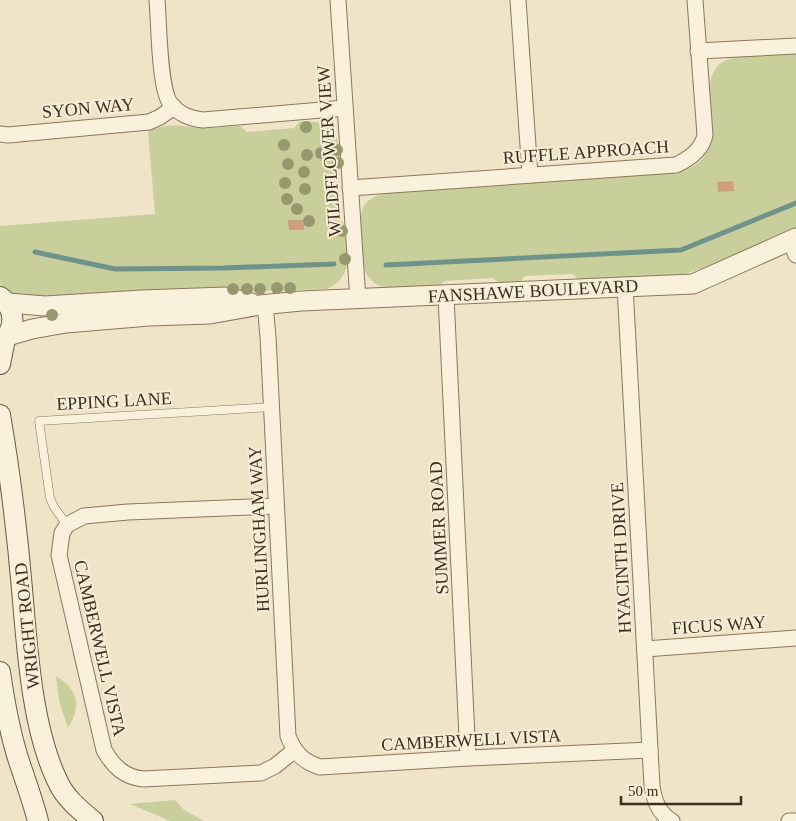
<svg xmlns="http://www.w3.org/2000/svg" width="796" height="821" font-family="'Times New Roman',serif">
<style>
.green{fill:#c9cf9b}
.lines{fill:none;stroke-linecap:round;stroke-linejoin:round}
.stream{stroke:#6f938a;stroke-width:5}
.building{fill:#cf9f7d}
.service-casing{stroke:#8d765c;stroke-width:9}
.minor-casing{stroke:#8d765c;stroke-width:17}
.tertiary-casing{stroke:#8d765c;stroke-width:21}
.secondary-casing{stroke:#6f573f;stroke-width:22}
.service{stroke:#faf1dc;stroke-width:8}
.minor{stroke:#faf1dc;stroke-width:15}
.tertiary{stroke:#faf1dc;stroke-width:19}
.secondary{stroke:#faf1dc;stroke-width:20}
.tree{fill:#96986f}
.labels{text-anchor:middle;stroke-width:4;stroke-linejoin:round;paint-order:stroke}
.street-label{font-size:18px;fill:#3d2e20;stroke:#f7eed8}
</style>
<rect width="100%" height="100%" fill="#f0e4c8"/>
<!-- green -->
<g class="green">
<path d="M796,52v176l-84,37 -27,9 -106,6 -6,-6 -48,2 -6,7h-20l-6,-5 -49,3 -4,5c-16,1 -49,7 -62,-1 -6,-3 -10,-8 -13,-14 -5,-12 -8,-54 -1,-65 6,-9 14,-11 23,-13l287,-21c70,-11 12,-90 50,-111 14,-8 55,-7 72,-9z"/>
<path d="M307,121c31,1 32,19 34,45l-5,7 4,47 6,6c1,24 9,51 -19,63l-309,10 -15,-10 -3,-5v-58l155,-12 -7,-83c26,-10 30,-4 55,-3 12,1 25,-2 37,-2l7,6 47,-4 5,-6z"/>
<path d="M56,676c22,14 26,29 12,52l-9,-27z"/>
<polygon points="175,800 184,810 204,821 170,821 130,804"/>
</g>
<g class="lines">
<!-- stream -->
<g class="stream">
<polyline points="35,252 115,269 224,268 334,264"/>
<polyline points="386,265 681,250 796,203"/>
</g>
</g>
<!-- building -->
<g class="building">
<polygon points="733,181 734,191 718,192 717,182"/>
<polygon points="288,220 304,220 304,230 289,230"/>
</g>
<g class="lines">
<!-- service casing -->
<g class="service-casing">
<polyline id="service" points="67,525 54,507 50,498 39,421 272,407"/>
</g>
<!-- minor casing -->
<g class="minor-casing">
<g id="minor">
<path d="M157,0c2,22 2,87 13,103 7,10 20,16 33,17l142,-12"/>
<polyline points="338,0 358,300"/>
<polyline points="518,0 530,175"/>
<polyline points="698,51 796,46"/>
<polyline points="0,134 8,135 149,122 160,117 174,107"/>
<path d="M350,188l326,-23c13,-6 26,-15 29,-30l-10,-135"/>
<polyline points="790,241 796,255"/>
<path d="M625,286l27,500c2,15 7,28 20,35"/>
<polyline points="446,296 468,758"/>
<path d="M265,304l3,33 20,399c6,16 15,26 32,31l148,-9 182,-8"/>
<path d="M276,506l-148,6 -44,4 -17,9 -5,8 -3,22 45,195c9,16 20,27 39,29l118,-6 14,-7 20,-16"/>
<polyline points="645,649 796,638"/>
<polyline points="789,821 796,821"/>
</g>
</g>
<!-- tertiary casing -->
<g class="tertiary-casing">
<g id="tertiary">
<polyline points="8,303 45,306 142,300 225,297 251,303"/>
<polyline points="8,336 32,329 66,323 149,316 210,314 260,305 301,301 693,284 796,238"/>
</g>
</g>
<!-- secondary casing -->
<g class="secondary-casing">
<g id="secondary">
<path d="M0,297c17,12 16,34 0,46"/>
<polyline points="0,364 5,339"/>
<path d="M0,415c10,58 17,115 22,174 5,58 10,141 36,193 7,16 22,28 35,39"/>
<path d="M0,672c4,28 9,56 17,83 7,22 15,43 21,66"/>
</g>
</g>
<!-- service -->
<use href="#service" class="service"/>
<!-- minor -->
<use href="#minor" class="minor"/>
<!-- tertiary -->
<use href="#tertiary" class="tertiary"/>
<!-- secondary -->
<use href="#secondary" class="secondary"/>
</g>
<!-- trees -->
<g class="tree">
<circle cx="306" cy="127" r="6"/>
<circle cx="284" cy="145" r="6"/>
<circle cx="337" cy="150" r="6"/>
<circle cx="321" cy="153" r="6"/>
<circle cx="307" cy="155" r="6"/>
<circle cx="338" cy="163" r="6"/>
<circle cx="288" cy="164" r="6"/>
<circle cx="304" cy="172" r="6"/>
<circle cx="285" cy="183" r="6"/>
<circle cx="305" cy="189" r="6"/>
<circle cx="287" cy="199" r="6"/>
<circle cx="297" cy="209" r="6"/>
<circle cx="309" cy="221" r="6"/>
<circle cx="342" cy="231" r="6"/>
<circle cx="345" cy="259" r="6"/>
<circle cx="277" cy="288" r="6"/>
<circle cx="290" cy="288" r="6"/>
<circle cx="233" cy="289" r="6"/>
<circle cx="247" cy="289" r="6"/>
<circle cx="260" cy="289" r="6"/>
<circle cx="52" cy="315" r="6"/>
</g>
<g class="labels">
<!-- street labels -->
<g class="street-label">
<text transform="translate(88 108) rotate(-5)" y="6">SYON WAY</text>
<text transform="translate(329 151) rotate(-94)" y="6">WILDFLOWER VIEW</text>
<text transform="translate(586 152) rotate(-4)" y="6">RUFFLE APPROACH</text>
<text transform="translate(533 291) rotate(-3)" y="6">FANSHAWE BOULEVARD</text>
<text transform="translate(114 401) rotate(-3)" y="6">EPPING LANE</text>
<text transform="translate(439 528) rotate(-93)" y="6">SUMMER ROAD</text>
<text transform="translate(259 529) rotate(-93)" y="6">HURLINGHAM WAY</text>
<text transform="translate(621 558) rotate(-93)" y="6">HYACINTH DRIVE</text>
<text transform="translate(719 625) rotate(-4)" y="6">FICUS WAY</text>
<text transform="translate(27 626) rotate(-96)" y="6">WRIGHT ROAD</text>
<text transform="translate(100 648) rotate(77)" y="6">CAMBERWELL VISTA</text>
<text transform="translate(471 740) rotate(-3)" y="6">CAMBERWELL VISTA</text>
</g>
</g>
<!-- scale -->
<path d="M621 796v8h120v-8" fill="none" stroke="#3d2e20" stroke-width="2.5"/>
<text x="628" y="796" font-size="15" fill="#3d2e20" stroke="#f7eed8" stroke-width="4" paint-order="stroke">50 m</text>
</svg>
